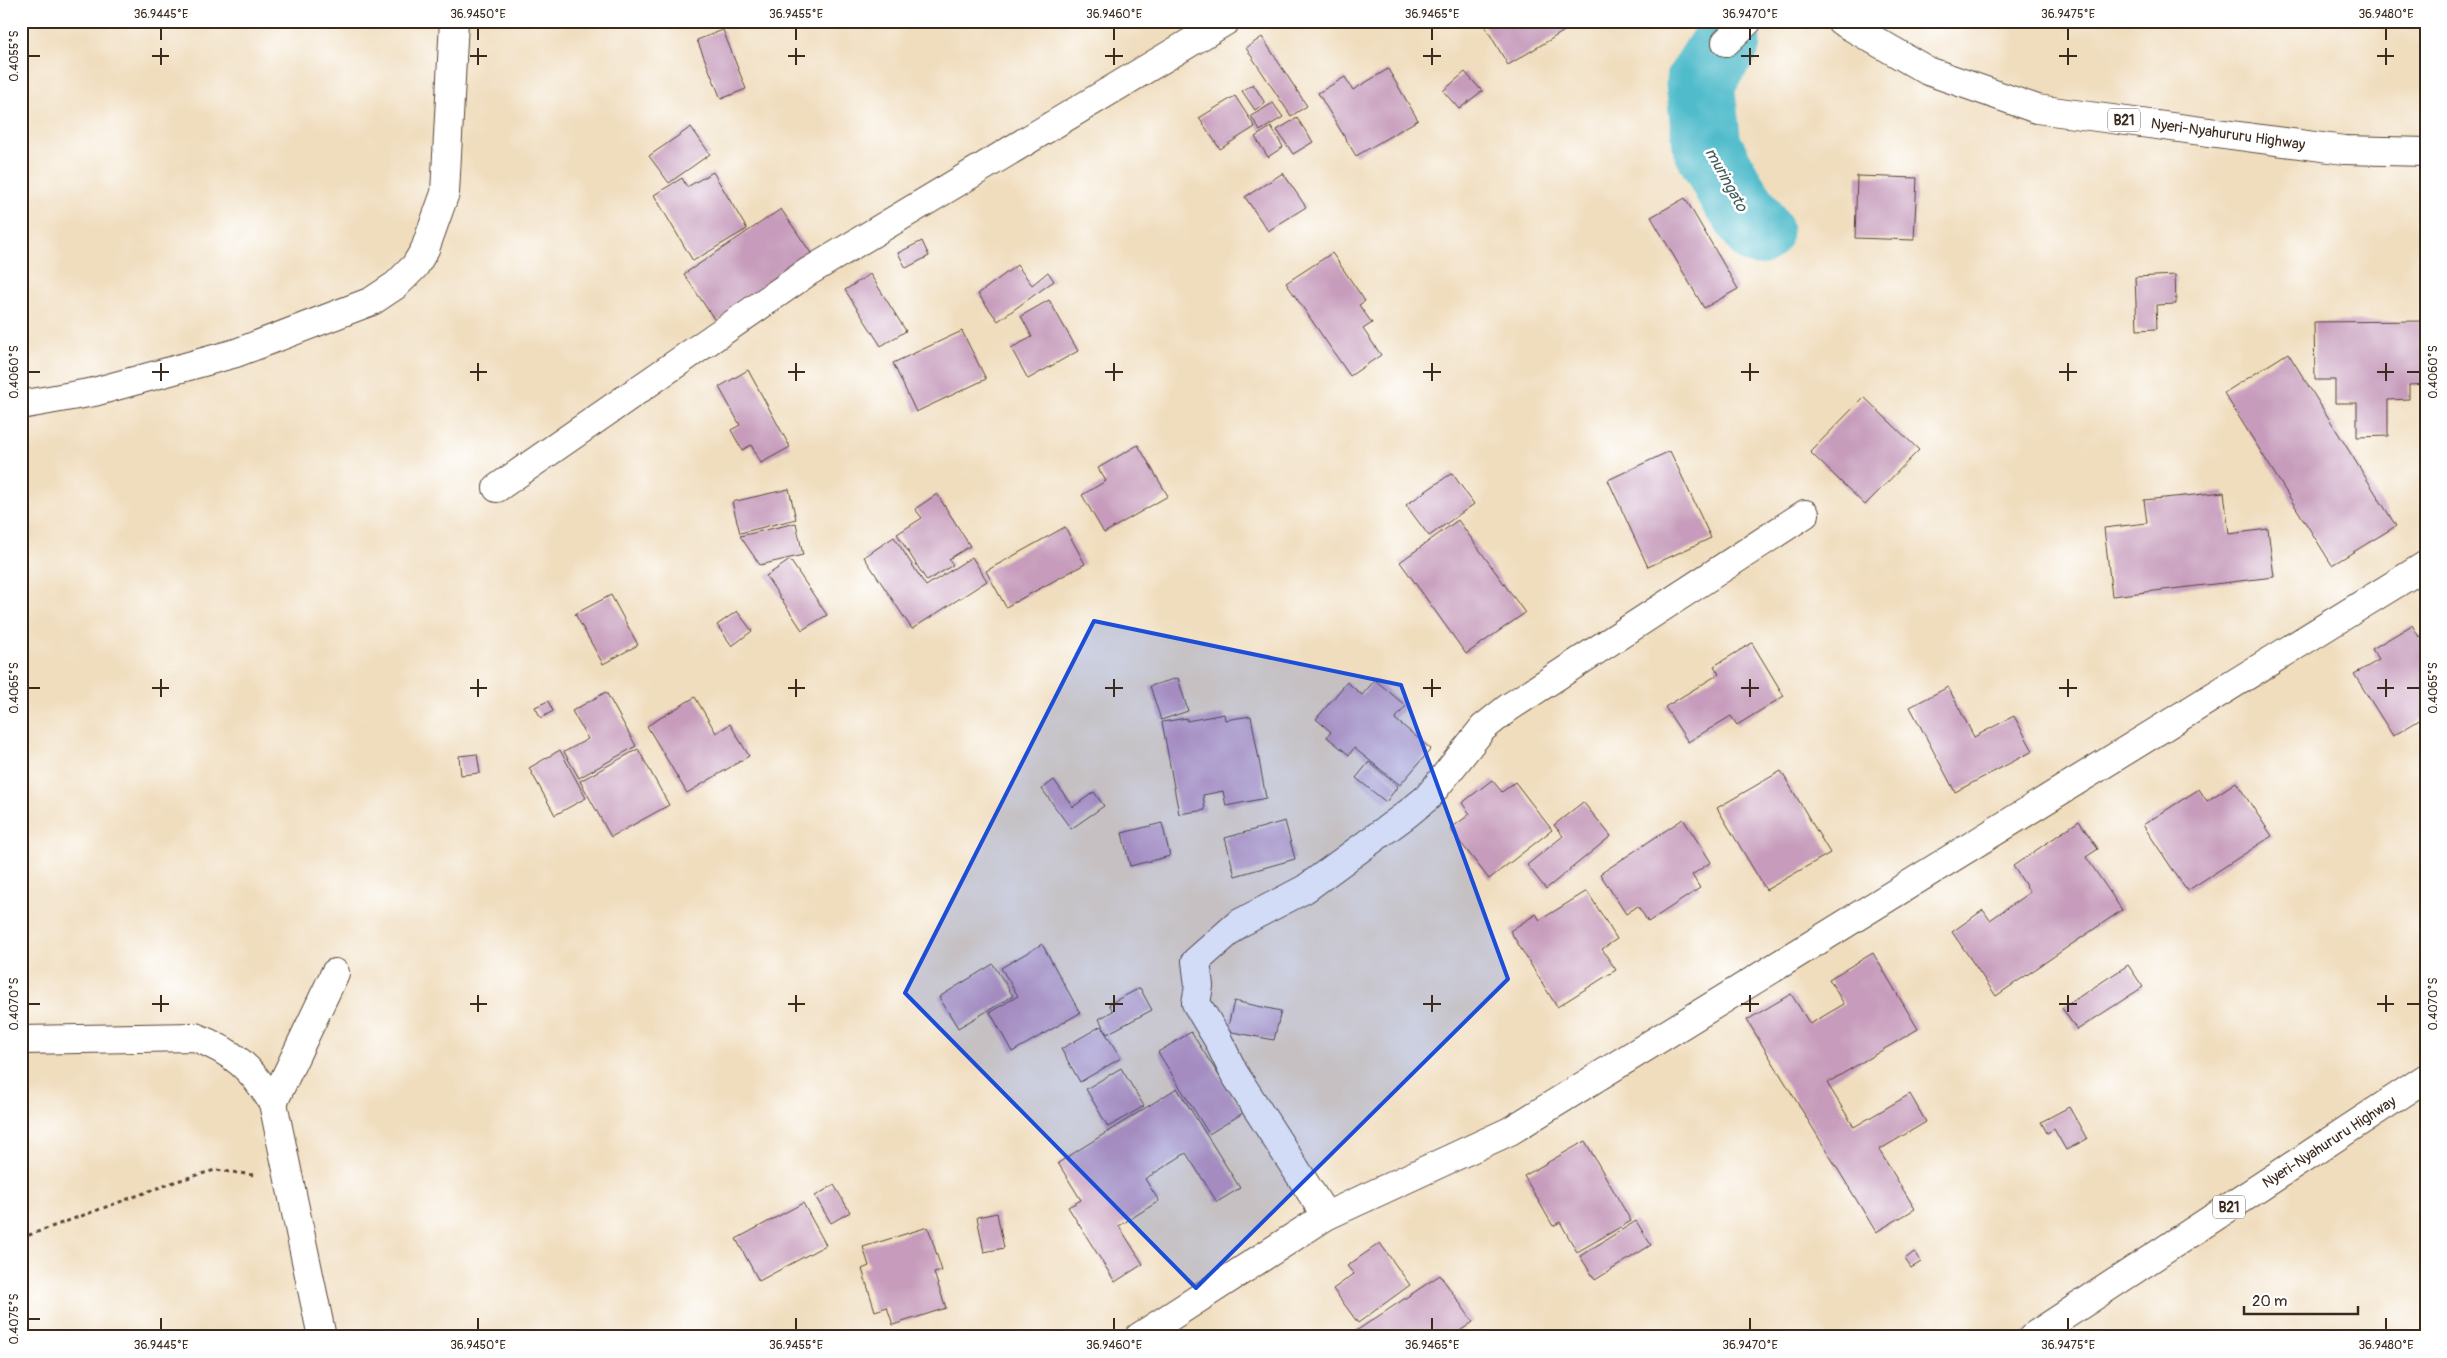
<svg xmlns="http://www.w3.org/2000/svg" width="2447" height="1358" font-family="Pangolin,sans-serif">
<style>
.lines{fill:none;stroke-linecap:round;stroke-linejoin:round}
.river{stroke:#50bbcb;stroke-width:69}
.building{fill:#c69bbb}
.minor-casing{stroke:#564536;stroke-width:30}
.trunk-casing{stroke:#564536;stroke-width:30}
.path{stroke:#564536;stroke-width:3;stroke-dasharray:4 4;stroke-linecap:butt}
.minor{stroke:#fff;stroke-width:28}
.trunk{stroke:#fff;stroke-width:28}
.marked{fill:#1d4ed8;fill-opacity:0.2;stroke:#1d4ed8;stroke-width:4;stroke-linejoin:round}
.ticks{fill:none;stroke:#3b2a1e;stroke-width:2}
.labels{text-anchor:middle;stroke-width:5;stroke-linejoin:round;paint-order:stroke}
.shield{fill:#fff;stroke:#766a62;stroke-width:1}
.shield-label{font-size:14px;font-weight:bold;fill:#3b2a1e}
.street-label{font-size:15px;fill:#3b2a1e;stroke:#fff}
.water-label{font-size:16px;font-style:italic;fill:#425d5b;stroke:#fff}
.neatline{fill:none;stroke:#3b2a1e;stroke-width:2}
.ticks-label{font-size:12px;text-anchor:middle;fill:#3b2a1e}
</style>
<rect width="100%" height="100%" fill="#fff"/>
<filter id="ink" filterUnits="userSpaceOnUse"><feTurbulence type="fractalNoise" baseFrequency=".02" numOctaves="2"/><feDisplacementMap in="SourceGraphic" scale="10" xChannelSelector="R" yChannelSelector="G"/><feConvolveMatrix kernelMatrix="1 2 1 2 8 2 1 2 1" color-interpolation-filters="sRGB"/></filter>
<filter id="wash" filterUnits="userSpaceOnUse"><feTurbulence type="fractalNoise" baseFrequency=".0096" numOctaves="4" result="noise"/><feDisplacementMap in="SourceGraphic" scale="20" xChannelSelector="R" yChannelSelector="G"/><feGaussianBlur stdDeviation="1.12" result="paint"/><feColorMatrix in="noise" values="0 0 0 0 0 0 0 0 0 0 0 0 0 0 0 0 0 1.4 0 .05"/><feComposite in="paint" operator="in"/></filter>
<g filter="url(#wash)">
<rect width="100%" height="100%" fill="#f0ddbe"/>
<g class="lines">
<!-- river -->
<polyline class="river" points="1726,42 1700,83 1707,146 1732,193 1758,231"/>
</g>
<g id="blocks">
<!-- building -->
<g class="building">
<polygon points="1482,21 1581,21 1508,65"/>
<polygon points="723,30 746,89 721,99 697,40"/>
<polygon points="1262,37 1307,106 1291,116 1246,48"/>
<polygon points="1388,69 1418,120 1356,156 1318,93 1345,77 1353,90"/>
<polygon points="1465,72 1482,91 1459,109 1443,91"/>
<polygon points="1253,84 1265,103 1255,110 1242,91"/>
<polygon points="1235,96 1255,127 1220,149 1199,118"/>
<polygon points="1273,103 1283,117 1260,131 1251,116"/>
<polygon points="1297,118 1313,142 1293,154 1277,130"/>
<polygon points="691,127 710,154 669,183 649,156"/>
<polygon points="1271,127 1283,147 1268,157 1255,137"/>
<polygon points="713,172 747,229 693,261 654,195 682,178 687,187"/>
<polygon points="1283,173 1306,207 1268,231 1245,197"/>
<polygon points="1857,176 1917,178 1914,240 1855,238"/>
<polygon points="1685,198 1738,289 1704,308 1651,217"/>
<polygon points="781,209 813,256 716,322 684,274"/>
<polygon points="922,241 929,256 906,268 898,253"/>
<polygon points="1332,253 1365,301 1359,305 1372,323 1363,329 1381,355 1350,376 1286,283"/>
<polygon points="1017,265 1032,285 1048,272 1054,281 998,321 978,294"/>
<polygon points="870,274 906,331 881,346 845,290"/>
<polygon points="2175,275 2176,304 2156,305 2157,329 2137,330 2135,277"/>
<polygon points="1049,300 1078,351 1028,379 1011,348 1032,337 1021,316"/>
<polygon points="2426,321 2426,384 2409,385 2409,399 2388,400 2388,436 2357,437 2357,403 2335,403 2335,380 2315,380 2314,322"/>
<polygon points="962,331 986,379 916,412 893,363"/>
<polygon points="2288,353 2396,526 2332,565 2224,393"/>
<polygon points="748,370 790,447 761,463 751,445 742,450 731,430 740,425 719,387"/>
<polygon points="1864,397 1919,450 1865,505 1810,452"/>
<polygon points="1138,445 1168,496 1104,533 1082,495 1106,481 1098,468"/>
<polygon points="1670,451 1711,538 1648,567 1608,480"/>
<polygon points="1452,473 1474,504 1429,536 1406,505"/>
<polygon points="789,489 796,519 740,533 732,502"/>
<polygon points="2224,492 2229,534 2268,529 2274,577 2112,596 2104,528 2147,523 2144,500"/>
<polygon points="937,494 970,546 949,559 953,565 927,581 897,534 922,518 915,509"/>
<polygon points="1458,520 1525,613 1466,654 1400,562"/>
<polygon points="796,523 803,555 760,565 740,536"/>
<polygon points="1065,527 1085,564 1006,607 986,571"/>
<polygon points="894,537 926,586 972,557 987,581 912,629 864,557"/>
<polygon points="790,560 827,615 802,630 766,576"/>
<polygon points="611,595 638,645 603,664 575,614"/>
<polygon points="737,611 752,631 732,646 717,625"/>
<polygon points="2412,625 2419,637 2426,632 2426,716 2393,736 2354,674 2379,660 2372,649"/>
<polygon points="1752,643 1784,696 1737,725 1731,716 1688,742 1665,707 1719,674 1714,666"/>
<polygon points="1178,678 1188,711 1161,720 1150,686"/>
<polygon points="1375,680 1406,706 1395,719 1431,749 1400,785 1354,748 1349,755 1327,737 1331,732 1316,719 1347,682 1362,695"/>
<polygon points="1948,687 1974,737 2014,716 2033,751 1955,792 1910,707"/>
<polygon points="606,692 636,746 579,778 564,752 588,739 572,711"/>
<polygon points="695,697 716,733 730,724 749,756 687,793 647,726"/>
<polygon points="548,701 553,711 541,718 535,707"/>
<polygon points="1224,714 1225,720 1251,716 1266,798 1226,806 1223,791 1203,795 1205,810 1179,814 1162,722 1187,718 1187,721"/>
<polygon points="638,749 669,805 611,837 580,781"/>
<polygon points="560,750 586,798 555,815 529,768"/>
<polygon points="477,754 480,773 461,775 459,756"/>
<polygon points="1369,762 1398,786 1386,802 1356,778"/>
<polygon points="1781,771 1830,853 1766,890 1717,808"/>
<polygon points="1054,780 1073,807 1094,792 1104,806 1071,829 1042,789"/>
<polygon points="1492,780 1502,792 1515,782 1552,830 1489,879 1450,829 1470,814 1462,803"/>
<polygon points="2236,782 2272,836 2187,891 2143,825 2199,789 2207,801"/>
<polygon points="1583,802 1611,836 1546,889 1527,865 1563,836 1554,825"/>
<polygon points="1683,819 1711,862 1692,875 1700,888 1648,922 1638,906 1626,914 1600,874"/>
<polygon points="1285,821 1295,859 1235,876 1225,838"/>
<polygon points="2079,821 2098,849 2086,857 2122,910 1996,996 1952,932 1983,910 1990,920 2030,892 2013,866"/>
<polygon points="1162,823 1170,856 1130,866 1122,833"/>
<polygon points="1587,891 1617,939 1602,949 1616,970 1557,1007 1510,931 1536,914 1540,920"/>
<polygon points="1042,944 1080,1013 1012,1052 990,1012 1018,996 1001,968"/>
<polygon points="1873,953 1918,1029 1827,1083 1854,1127 1910,1094 1926,1122 1879,1150 1915,1209 1876,1232 1747,1020 1791,994 1810,1024 1844,1004 1829,979"/>
<polygon points="993,964 1013,996 958,1028 939,997"/>
<polygon points="2128,965 2143,987 2077,1030 2062,1008"/>
<polygon points="1140,988 1152,1010 1107,1034 1099,1019 1113,1011 1109,1004"/>
<polygon points="1234,1001 1281,1011 1274,1040 1227,1031"/>
<polygon points="1101,1026 1121,1058 1080,1082 1061,1049"/>
<polygon points="1191,1032 1243,1113 1209,1134 1158,1052"/>
<polygon points="1121,1068 1144,1106 1108,1127 1086,1089"/>
<polygon points="1177,1088 1240,1188 1217,1202 1186,1153 1145,1179 1159,1201 1119,1226 1143,1264 1115,1282 1068,1207 1081,1200 1058,1163"/>
<polygon points="2069,1107 2087,1139 2066,1150 2054,1129 2047,1133 2041,1122"/>
<polygon points="1585,1141 1631,1221 1577,1252 1560,1222 1553,1226 1524,1176"/>
<polygon points="834,1185 850,1212 831,1223 815,1196"/>
<polygon points="803,1203 826,1245 759,1281 736,1239"/>
<polygon points="997,1213 1004,1248 984,1252 977,1217"/>
<polygon points="1636,1221 1651,1245 1595,1280 1580,1256"/>
<polygon points="928,1227 942,1271 934,1273 946,1308 893,1325 887,1307 875,1311 862,1269 869,1266 863,1247"/>
<polygon points="1380,1243 1410,1285 1358,1323 1333,1289 1354,1274 1347,1266"/>
<polygon points="1914,1252 1921,1262 1911,1268 1905,1259"/>
<polygon points="1440,1275 1473,1322 1451,1337 1347,1337"/>
</g>
</g>
</g>
<g filter="url(#ink)">
<use href="#blocks" fill-opacity="0" stroke="#564536" stroke-width="1"/>
<g class="lines">
<!-- minor casing -->
<g class="minor-casing">
<g id="minor">
<polyline points="1726,42 1748,21"/>
<polyline points="21,405 94,392 236,353 372,301 396,285 415,266 425,249 445,193 454,21"/>
<polyline points="497,488 808,272 1226,21"/>
<path d="M21,1040l174,-3c38,15 57,31 78,66l49,234"/>
<polyline points="273,1103 335,973"/>
<polyline points="1326,1216 1234,1073 1217,1038 1196,1003 1199,986 1196,961 1238,924 1305,889 1406,815 1428,797 1483,728 1508,708 1805,514"/>
<polyline points="1139,1337 1326,1216 1510,1131 2426,565"/>
</g>
</g>
<!-- trunk casing -->
<g class="trunk-casing">
<g id="trunk">
<polyline points="1841,21 1928,71 2037,109 2344,150 2426,152"/>
<polyline points="2032,1337 2426,1078"/>
</g>
</g>
<!-- path -->
<polyline class="path" points="21,1238 177,1181 215,1170 254,1175"/>
<!-- minor -->
<use href="#minor" class="minor"/>
<!-- trunk -->
<use href="#trunk" class="trunk"/>
</g>
</g>
<!-- marked area -->
<path class="marked" d="M1094,621l307,64 107,294 -312,309 -291,-295z"/>
<!-- ticks -->
<path class="ticks" d="M161,28v12M478,28v12M796,28v12M1114,28v12M1432,28v12M1750,28v12M2068,28v12M2386,28v12M161,48v17M478,48v17M796,48v17M1114,48v17M1432,48v17M1750,48v17M2068,48v17M2386,48v17M28,56h12M152,56h17M470,56h17M788,56h17M1105,56h18M1423,56h18M1741,56h18M2059,56h18M2377,56h17M161,363v18M478,363v18M796,363v18M1114,363v18M1432,363v18M1750,363v18M2068,363v18M2386,363v18M28,372h12M152,372h17M470,372h17M788,372h17M1105,372h18M1423,372h18M1741,372h18M2059,372h18M2377,372h17M2407,372h13M161,679v18M478,679v18M796,679v18M1114,679v18M1432,679v18M1750,679v18M2068,679v18M2386,679v18M28,688h12M152,688h17M470,688h17M788,688h17M1105,688h18M1423,688h18M1741,688h18M2059,688h18M2377,688h17M2407,688h13M161,995v17M478,995v17M796,995v17M1114,995v17M1432,995v17M1750,995v17M2068,995v17M2386,995v17M28,1004h12M152,1004h17M470,1004h17M788,1004h17M1105,1004h18M1423,1004h18M1741,1004h18M2059,1004h18M2377,1004h17M2407,1004h13M161,1318v12M478,1318v12M796,1318v12M1114,1318v12M1432,1318v12M1750,1318v12M2068,1318v12M2386,1318v12M28,1319h12"/>
<g class="labels">
<!-- shield labels -->
<g class="shield">
<rect x="2108" y="108.5" width="32" height="23" rx="4"/>
<rect x="2213" y="1195.5" width="32" height="23" rx="4"/>
</g>
<g class="shield-label">
<text x="2124" y="125">B21</text>
<text x="2229" y="1212">B21</text>
</g>
<!-- street labels -->
<g class="street-label">
<text transform="translate(2228 134) rotate(8)" y="5">Nyeri-Nyahururu Highway</text>
<text transform="translate(2329 1142) rotate(-33)" y="5">Nyeri-Nyahururu Highway</text>
</g>
<!-- water labels -->
<g class="water-label">
<text transform="translate(1727 179) rotate(61)" y="6">muringato</text>
</g>
</g>
<!-- margin -->
<rect width="2447" height="1358" fill="none" stroke="#fff" stroke-width="55"/>
<!-- scale -->
<path d="M2244 1306v8h114v-8" fill="none" stroke="#3b2a1e" stroke-width="2.5"/>
<text x="2252" y="1306" font-size="15" fill="#3b2a1e" stroke="#ffffff" stroke-width="4" paint-order="stroke">20 m</text>
<rect x="28" y="28" width="2392" height="1302" class="neatline"/>
<g class="ticks-label">
<text x="161" y="18">36.9445°E</text>
<text x="478" y="18">36.9450°E</text>
<text x="796" y="18">36.9455°E</text>
<text x="1114" y="18">36.9460°E</text>
<text x="1432" y="18">36.9465°E</text>
<text x="1750" y="18">36.9470°E</text>
<text x="2068" y="18">36.9475°E</text>
<text x="2386" y="18">36.9480°E</text>
<text transform="translate(14 56) rotate(-90)" y="4">0.4055°S</text>
<text transform="translate(14 372) rotate(-90)" y="4">0.4060°S</text>
<text transform="translate(2433 372) rotate(-90)" y="4">0.4060°S</text>
<text transform="translate(14 688) rotate(-90)" y="4">0.4065°S</text>
<text transform="translate(2433 688) rotate(-90)" y="4">0.4065°S</text>
<text transform="translate(14 1004) rotate(-90)" y="4">0.4070°S</text>
<text transform="translate(2433 1004) rotate(-90)" y="4">0.4070°S</text>
<text transform="translate(14 1319) rotate(-90)" y="4">0.4075°S</text>
<text x="161" y="1349">36.9445°E</text>
<text x="478" y="1349">36.9450°E</text>
<text x="796" y="1349">36.9455°E</text>
<text x="1114" y="1349">36.9460°E</text>
<text x="1432" y="1349">36.9465°E</text>
<text x="1750" y="1349">36.9470°E</text>
<text x="2068" y="1349">36.9475°E</text>
<text x="2386" y="1349">36.9480°E</text>
</g>
</svg>
